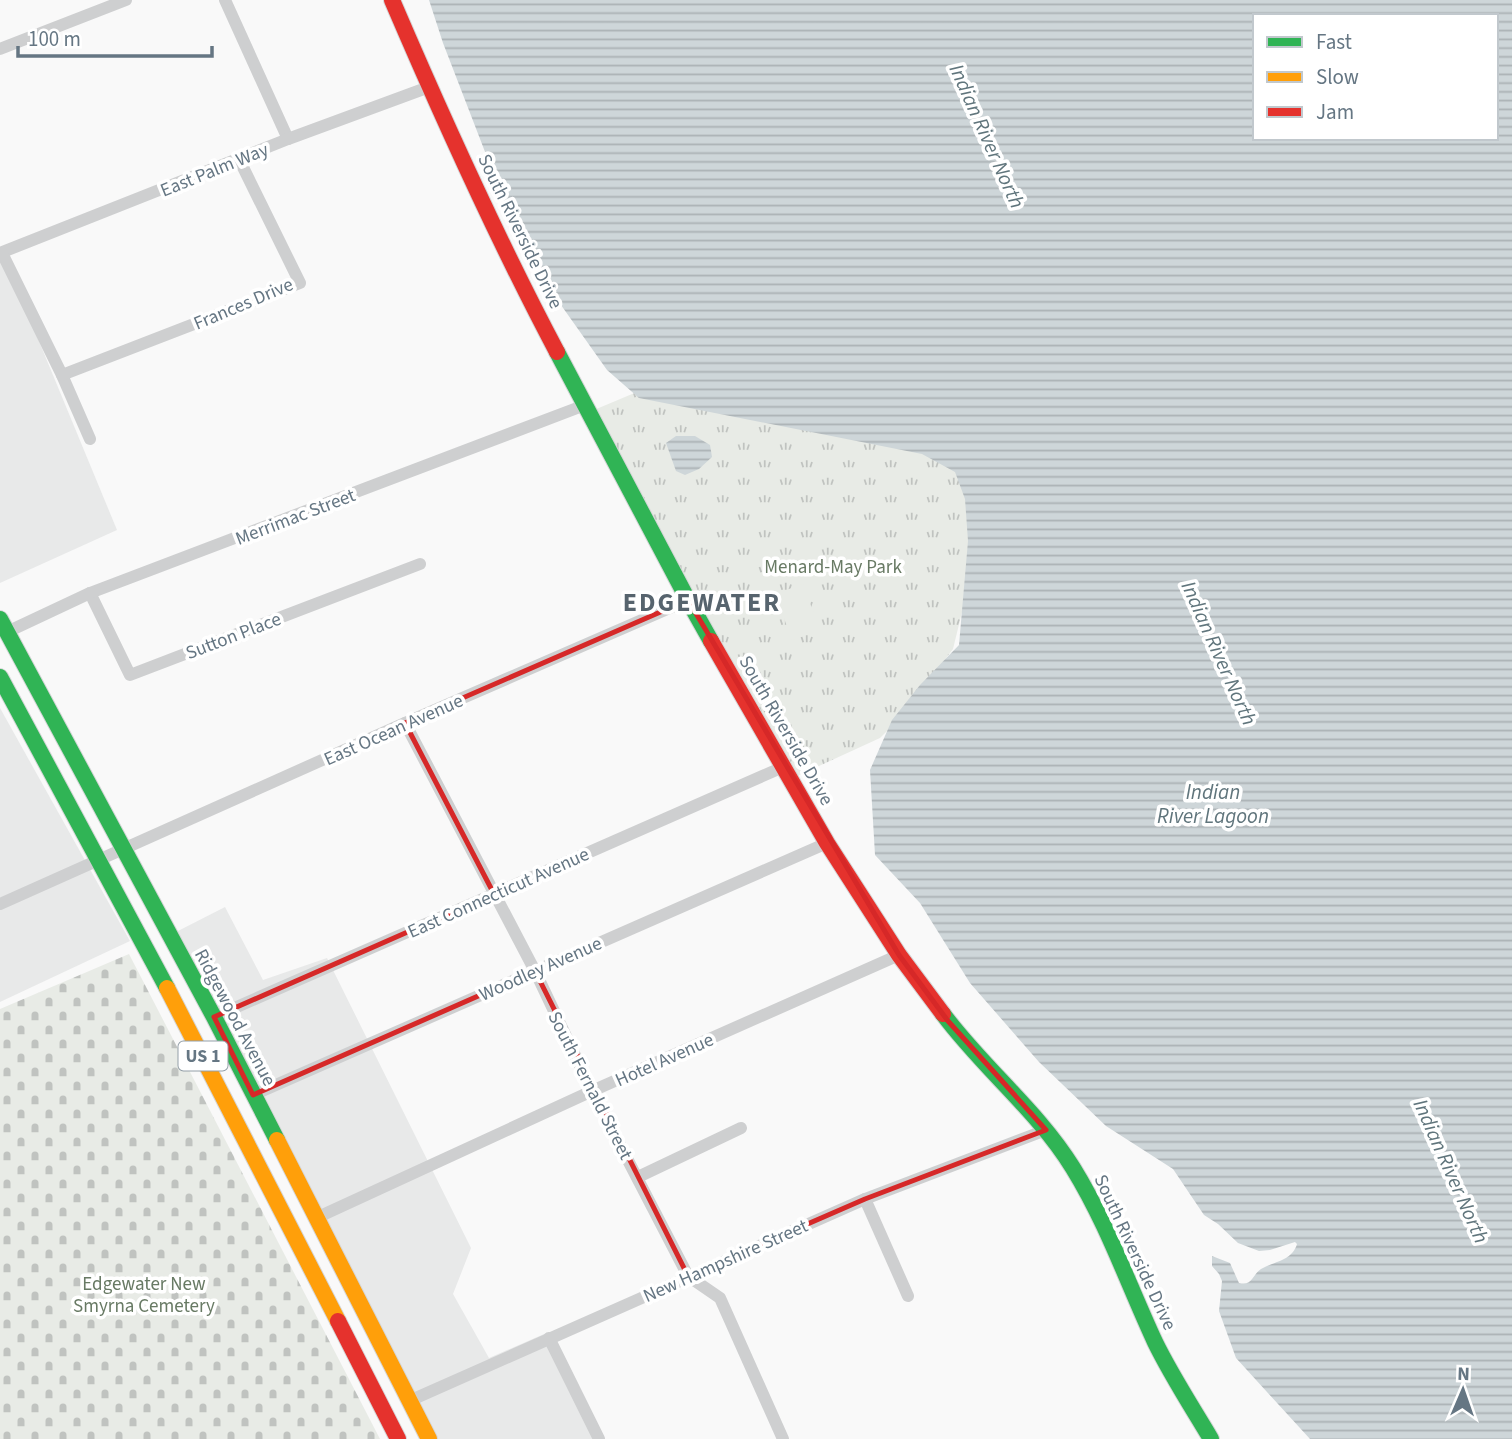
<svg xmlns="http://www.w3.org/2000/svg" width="1512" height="1439" font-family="'Source Sans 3',sans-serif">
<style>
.built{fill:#e8e9e9}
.cemetery{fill:url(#cemetery-stones)}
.park{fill:url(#park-tufts)}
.garden{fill:#e8ebe6}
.water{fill:url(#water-rules);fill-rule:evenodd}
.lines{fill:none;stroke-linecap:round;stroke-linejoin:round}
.fast-casing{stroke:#d5d6d7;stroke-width:18}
.slow-casing{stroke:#d5d6d7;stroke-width:18}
.jam-casing{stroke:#d5d6d7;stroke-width:18}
.street{stroke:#cecfd0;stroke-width:12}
.fast{stroke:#30b455;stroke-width:16}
.slow{stroke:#ff9f0a;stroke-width:16}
.jam{stroke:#e5322d;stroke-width:16}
.marked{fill:none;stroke:#d62828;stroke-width:5;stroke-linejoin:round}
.labels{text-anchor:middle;stroke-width:7;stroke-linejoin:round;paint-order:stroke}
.shield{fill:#fff;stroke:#939fa8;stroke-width:2}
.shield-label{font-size:18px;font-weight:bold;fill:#657683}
.street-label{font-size:19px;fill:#657683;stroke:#fff}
.park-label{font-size:19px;fill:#687a64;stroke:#fff}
.water-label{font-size:21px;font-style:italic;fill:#60757c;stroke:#fff}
.district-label{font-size:26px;font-weight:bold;letter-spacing:2px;fill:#57646e;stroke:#fff}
</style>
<defs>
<pattern id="cemetery-stones" width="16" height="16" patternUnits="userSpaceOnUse" patternTransform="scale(1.75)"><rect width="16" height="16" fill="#e8ebe6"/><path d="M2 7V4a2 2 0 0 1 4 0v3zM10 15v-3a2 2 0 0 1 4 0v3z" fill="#c0c3c0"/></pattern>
<pattern id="park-tufts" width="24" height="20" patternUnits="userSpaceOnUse" patternTransform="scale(1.75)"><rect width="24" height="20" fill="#e8ebe6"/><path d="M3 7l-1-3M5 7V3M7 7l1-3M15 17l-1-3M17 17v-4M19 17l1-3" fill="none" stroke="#c0c3c0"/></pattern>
<pattern id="water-rules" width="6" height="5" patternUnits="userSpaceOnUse" patternTransform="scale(1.75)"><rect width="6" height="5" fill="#ced6d9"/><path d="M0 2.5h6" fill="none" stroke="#abb2b5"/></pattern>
</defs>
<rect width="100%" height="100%" fill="#f9f9f9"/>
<!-- built -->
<g class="built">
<polygon points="5,259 117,530 0,583 0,261"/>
<polygon points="0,708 130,941 0,1002"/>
<polygon points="225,907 263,980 327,958 471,1248 453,1294 489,1358 544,1334 597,1439 436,1439 176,932"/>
</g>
<!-- cemetery -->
<polygon class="cemetery" points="129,954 380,1439 0,1439 0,1009"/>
<!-- park -->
<polygon class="park" points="644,389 929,392 982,530 953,649 903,715 880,738 795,777 669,550 594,410"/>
<!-- garden -->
<polygon class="garden" points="803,584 820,630 792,640 775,594"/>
<!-- water -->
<g class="water">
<path d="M429,0h1083v1439h-202l-74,-81 -17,-47 3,-30 -3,-7 -7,-8v-10l18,7 9,20c14,3 12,-7 22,-14 14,-8 31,-8 36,-25l-2,-2 -25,8 -11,1 -21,-8 -20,-19 -14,-9 -31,-46 -67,-43 -67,-64 -69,-79 -50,-80 -45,-48 -5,-85 22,-50 28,-35 39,-40 9,-104 -3,-42 -10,-27 -33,-18 -283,-56 -32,-28 -68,-96 -30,-60 -66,-171zM1255,16h241v122h-241z"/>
<polygon points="676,436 695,436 710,445 712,457 699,469 685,475 676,471 666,443"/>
</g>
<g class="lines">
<!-- fast casing -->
<g class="fast-casing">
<g id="fast">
<polyline points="557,352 688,600 711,641"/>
<polyline points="0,619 214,1017 277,1140"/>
<polyline points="0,677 167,988"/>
<path d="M943,1014c40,54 95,97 130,154 34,55 55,116 82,174 16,33 37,65 56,97"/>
</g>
</g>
<!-- slow casing -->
<g class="slow-casing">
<g id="slow">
<polyline points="167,988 338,1321"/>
<polyline points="277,1140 429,1439"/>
</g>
</g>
<!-- jam casing -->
<g class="jam-casing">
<g id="jam">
<path d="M392,0c51,119 104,237 165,352"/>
<polyline points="711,641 827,843 899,955 943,1014"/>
<polyline points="338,1321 398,1439"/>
</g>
</g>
<!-- street -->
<g class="street">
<polyline points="225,0 288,139"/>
<polyline points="0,49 126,0"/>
<polyline points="0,253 288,139 429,87"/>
<polyline points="2,253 62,375 90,439"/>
<polyline points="62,375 300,283 239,159"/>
<polyline points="90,593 130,675 420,564"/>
<polyline points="7,632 90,593 585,405"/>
<polyline points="405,723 535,971 592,1091 688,1276 720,1298 783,1439"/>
<polyline points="0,904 405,723 688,600"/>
<polyline points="214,1017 783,767"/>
<polyline points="253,1095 827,843"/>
<polyline points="638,1177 741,1128"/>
<polyline points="865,1199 908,1296"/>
<polyline points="316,1218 592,1091 899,955"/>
<polyline points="549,1338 599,1439"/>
<polyline points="409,1401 865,1199 1046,1130"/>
</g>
<!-- fast -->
<use href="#fast" class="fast"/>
<!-- slow -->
<use href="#slow" class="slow"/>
<!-- jam -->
<use href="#jam" class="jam"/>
</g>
<!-- marked area -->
<path class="marked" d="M688,600l211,355 49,66 98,109 -181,69 -177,77 -153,-305 -282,124 -39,-78 280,-123 -89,-171z"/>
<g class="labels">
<!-- shield labels -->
<rect class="shield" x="178.5" y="1041.5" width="49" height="29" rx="5"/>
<g class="shield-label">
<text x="203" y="1062">US 1</text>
</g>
<!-- street labels -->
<g class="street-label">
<text transform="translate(214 169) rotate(-22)" y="7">East Palm Way</text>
<text transform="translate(521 231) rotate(64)" y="7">South Riverside Drive</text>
<text transform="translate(243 303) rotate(-23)" y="7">Frances Drive</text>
<text transform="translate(295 516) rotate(-21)" y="7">Merrimac Street</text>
<text transform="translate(233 635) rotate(-21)" y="7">Sutton Place</text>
<text transform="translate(393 729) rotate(-24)" y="7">East Ocean Avenue</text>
<text transform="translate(787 730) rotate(60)" y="7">South Riverside Drive</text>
<text transform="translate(498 892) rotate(-24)" y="7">East Connecticut Avenue</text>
<text transform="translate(540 968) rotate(-24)" y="7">Woodley Avenue</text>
<text transform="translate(236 1017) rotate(62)" y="7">Ridgewood Avenue</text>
<text transform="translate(664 1059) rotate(-24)" y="7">Hotel Avenue</text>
<text transform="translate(591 1085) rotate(63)" y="7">South Fernald Street</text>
<text transform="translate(1136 1252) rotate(65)" y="7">South Riverside Drive</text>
<text transform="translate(725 1260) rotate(-24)" y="7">New Hampshire Street</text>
</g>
<!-- park labels -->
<g class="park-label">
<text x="833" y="573">Menard-May Park</text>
<text x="144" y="1290">Edgewater New<tspan x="144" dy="22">Smyrna Cemetery</tspan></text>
</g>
<!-- water labels -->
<g class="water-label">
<text transform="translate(987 136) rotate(66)" y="7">Indian River North</text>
<text transform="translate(1219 653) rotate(66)" y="7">Indian River North</text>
<text x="1213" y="799">Indian<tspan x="1213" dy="24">River Lagoon</tspan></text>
<text transform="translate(1451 1171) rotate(66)" y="7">Indian River North</text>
</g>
<!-- district labels -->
<g class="district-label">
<text x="702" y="611">EDGEWATER</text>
</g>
</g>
<!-- legend -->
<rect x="1253" y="14" width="245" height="126" fill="#ffffff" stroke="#c1c8cd" stroke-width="2"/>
<rect x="1267" y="37" width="35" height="10" fill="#30b455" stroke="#c1c8cd" stroke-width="2"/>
<text x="1316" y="49" font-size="21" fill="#657683">Fast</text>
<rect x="1267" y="72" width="35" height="10" fill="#ff9f0a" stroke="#c1c8cd" stroke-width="2"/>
<text x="1316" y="84" font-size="21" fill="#657683">Slow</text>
<rect x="1267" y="107" width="35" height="10" fill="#e5322d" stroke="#c1c8cd" stroke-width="2"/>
<text x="1316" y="119" font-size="21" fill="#657683">Jam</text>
<!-- north arrow -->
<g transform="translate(1463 1390) rotate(2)" stroke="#ffffff" stroke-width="5" paint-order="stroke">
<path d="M0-5L12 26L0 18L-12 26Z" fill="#657683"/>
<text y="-10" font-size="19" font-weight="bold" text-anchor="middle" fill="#657683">N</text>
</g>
<!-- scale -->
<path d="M18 46v10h194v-10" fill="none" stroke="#657683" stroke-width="3.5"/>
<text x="28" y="46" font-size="21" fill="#657683" stroke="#ffffff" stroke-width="5" paint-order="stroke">100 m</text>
</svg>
